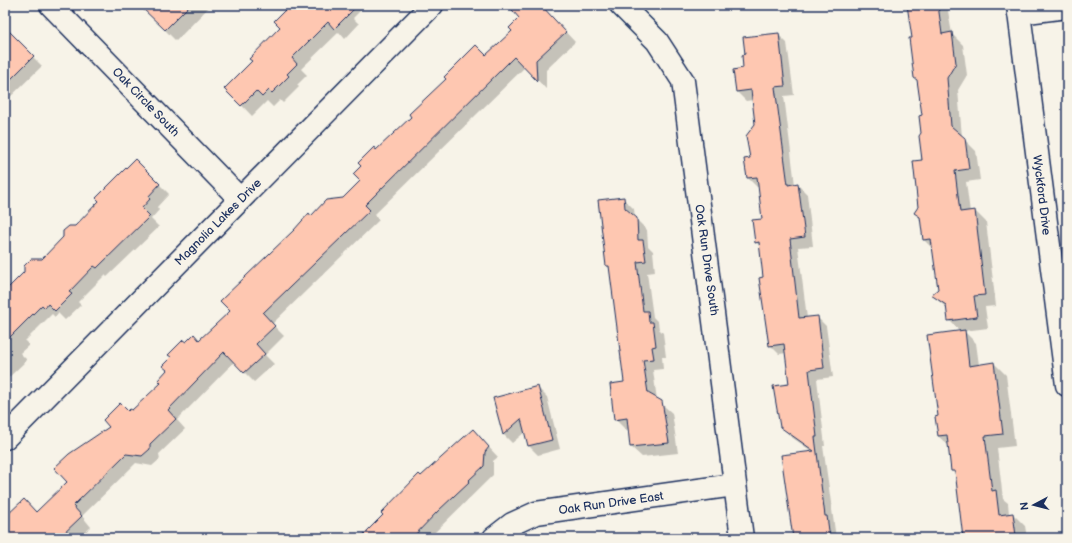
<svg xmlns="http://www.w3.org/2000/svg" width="1072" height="543" font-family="'Balsamiq Sans',sans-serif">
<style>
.shadow{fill:#0003}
.building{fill:#fec7b1;stroke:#1b2f5e}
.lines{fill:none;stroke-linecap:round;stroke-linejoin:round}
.minor-casing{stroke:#1b2f5e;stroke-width:25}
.minor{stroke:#f7f3e8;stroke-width:22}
.labels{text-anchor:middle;stroke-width:3.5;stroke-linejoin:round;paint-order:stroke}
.street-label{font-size:12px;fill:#1b2f5e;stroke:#f7f3e8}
</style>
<rect width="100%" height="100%" fill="#f7f3e8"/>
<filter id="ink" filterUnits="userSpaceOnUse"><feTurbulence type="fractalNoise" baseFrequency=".025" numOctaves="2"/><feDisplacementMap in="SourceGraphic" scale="8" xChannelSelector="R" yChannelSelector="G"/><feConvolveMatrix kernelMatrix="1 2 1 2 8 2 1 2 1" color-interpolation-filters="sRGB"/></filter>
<g filter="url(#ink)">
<!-- shadow -->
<g class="shadow">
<polygon points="156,5 211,5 176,41 149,14"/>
<polygon points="291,5 366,5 353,18 359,24 345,39 339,32 301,69 307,75 297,85 299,87 283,103 280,100 273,107 267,101 252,116 226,89 253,62 282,27"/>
<polygon points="517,5 540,5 575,42 546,70 546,89 525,67 374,215 379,220 272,324 284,336 265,355 274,364 254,382 234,362 177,420 185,429 159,454 160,459 152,466 136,463 82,516 91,527 79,538 5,538 5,522 36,513 69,482 111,427 128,412 132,411 162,383 168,370 186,344 199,341 231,311 311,217 343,199 361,181 377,151 514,31 521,18"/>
<polygon points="908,5 953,5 948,11 952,34 963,45 967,75 958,90 962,137 976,151 980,180 966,182 970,212 975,211 986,222 996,306 985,307 988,328 964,331 976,343 979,365 994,363 1006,375 1015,446 997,448 1003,499 1008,503 1009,514 1013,514 1025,526 1027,538 964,538 956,475 952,471 949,446 938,436 939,417 960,331 949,320 948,309 932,295 939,289 933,249 924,240 921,219 915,213 919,207 923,116"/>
<polygon points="778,34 787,43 794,95 784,96 795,185 798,185 807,194 813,246 798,247 807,318 817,317 826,326 833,377 817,379 825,446 823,446 836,538 796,538 813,452 790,436 781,426 790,385 787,353 779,354 770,345 760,246 756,242 764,220 759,187 757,187 748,178 746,160 751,159 756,125 753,100 746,101 737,92 744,69"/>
<polygon points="11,35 42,66 5,102 5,41"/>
<polygon points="135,160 169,194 157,207 159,210 151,219 159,227 107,277 105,275 78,302 81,305 65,320 58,313 55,317 52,314 25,341 29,345 20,353 27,360 5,381 5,293 76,227 101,201"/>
<polygon points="623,198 634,209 635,218 647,230 648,246 653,251 655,272 647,273 653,317 658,322 659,329 663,333 666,357 662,357 663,369 653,370 657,400 672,413 678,453 642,457 631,447 629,429 626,430 615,419 625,383 610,269 607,266"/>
<polygon points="538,388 547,397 560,449 538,455 529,446 525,432 512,443 504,435 494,398"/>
<polygon points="482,440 498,457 493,461 493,475 429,538 361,538 421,478"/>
</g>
<!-- building -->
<g class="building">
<polygon points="139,5 190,5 165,30"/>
<polygon points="290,5 358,5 334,29 328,22 292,58 297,64 287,74 289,76 272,93 269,90 262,97 256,91 241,106 224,89 252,61 249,59 280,27 274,21"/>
<polygon points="508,5 541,5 566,32 536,60 537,81 514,57 365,205 370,210 263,313 275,326 256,344 265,354 244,373 224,352 168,410 176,419 150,444 150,449 142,456 126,454 73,506 82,516 59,538 5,538 5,517 24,499 36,512 67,482 54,468 69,454 109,427 103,420 120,403 128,411 130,409 132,410 161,383 158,380 167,370 162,366 171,357 168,355 183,340 186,342 194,334 199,340 230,311 220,301 294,230 309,213 311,216 326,200 343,198 360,181 353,174 361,166 358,163 374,147 376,150 411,117 409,114 446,79 444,77 476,45 486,55 512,31 509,28 519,18"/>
<polygon points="907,5 938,5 942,34 952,32 956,63 947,78 951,126 965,138 969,169 955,171 960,212 975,210 985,295 974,296 977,317 948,321 946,305 931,295 938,289 931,239 923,240 920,217 914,213 918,207 913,161 922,160 919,136 921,133 919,116 922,115 917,80 914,78 909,38 912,38"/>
<polygon points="5,27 34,56 5,85"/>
<polygon points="779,33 785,86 775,87 788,185 798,183 805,237 790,239 799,318 818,316 824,368 809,370 817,437 815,437 825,516 827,516 830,538 793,538 781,455 814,451 780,427 773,386 789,384 784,344 769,346 759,278 763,277 759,242 755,243 752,220 762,219 757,177 747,178 744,159 750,158 746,136 755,124 751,90 736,92 733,70 743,68 742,55 745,54 743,37"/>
<polygon points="135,159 160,184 148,197 150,199 142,208 150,216 97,268 94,266 69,292 72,294 55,311 48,304 45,308 42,305 5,342 5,291 24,272 24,266 31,259 42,259 63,237 63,231 69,226 75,226 99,201 96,198"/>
<polygon points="624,197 625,208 637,218 638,240 643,240 646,261 637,262 643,311 648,311 649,322 653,322 656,346 652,347 654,359 643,360 648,393 662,401 669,443 630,447 627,418 614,420 610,384 624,382 609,266 606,266 598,200"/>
<polygon points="965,330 969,366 994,362 1003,434 985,436 992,491 996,490 999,515 1013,513 1016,536 1000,538 963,538 955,471 951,471 947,435 938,436 935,417 938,416 927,335"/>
<polygon points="538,386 552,440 528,446 521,419 503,435 493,398"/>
<polygon points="473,429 489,447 485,452 484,466 469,480 470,481 438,511 412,538 360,538 383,515 381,513 419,474 421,476"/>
</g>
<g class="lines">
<!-- minor casing -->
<g class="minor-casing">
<g id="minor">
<polyline points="51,5 240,199"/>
<polyline points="621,5 657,41 683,81 742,538"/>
<polyline points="1018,5 1067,385"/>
<polyline points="1019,13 1067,7"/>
<polyline points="5,438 432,5"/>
<polyline points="494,538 512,524 536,513 734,485"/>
</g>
</g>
<!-- minor -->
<use href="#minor" class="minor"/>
</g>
</g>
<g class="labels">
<!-- street labels -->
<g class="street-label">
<text transform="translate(146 102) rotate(46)" y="4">Oak Circle South</text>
<text transform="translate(1042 195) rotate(83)" y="4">Wyckford Drive</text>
<text transform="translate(218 222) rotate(-45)" y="4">Magnolia Lakes Drive</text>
<text transform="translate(707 260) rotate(82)" y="4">Oak Run Drive South</text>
<text transform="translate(611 503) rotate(-8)" y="4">Oak Run Drive East</text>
</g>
</g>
<!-- margin -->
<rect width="1072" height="543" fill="none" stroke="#f7f3e8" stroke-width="20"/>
<rect x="10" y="10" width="1052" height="523" fill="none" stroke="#1b2f5e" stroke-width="1.5" filter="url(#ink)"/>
<!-- north arrow -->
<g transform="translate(1034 505) rotate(263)" stroke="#f7f3e8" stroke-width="3" paint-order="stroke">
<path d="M0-3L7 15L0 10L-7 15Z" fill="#1b2f5e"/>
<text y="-6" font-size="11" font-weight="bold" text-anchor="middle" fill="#1b2f5e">N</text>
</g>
</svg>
